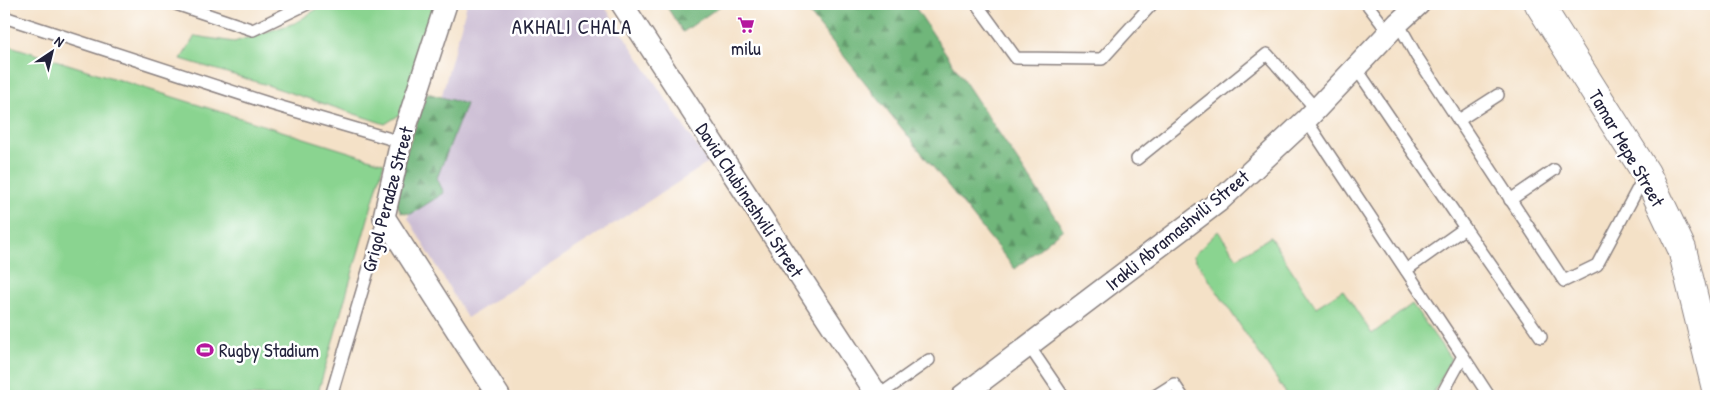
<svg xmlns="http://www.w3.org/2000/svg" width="1720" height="400" font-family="'Patrick Hand',sans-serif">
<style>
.industrial{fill:#ccbed4}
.forest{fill:url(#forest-firs);stroke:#486c5a}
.park{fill:#8ad490;stroke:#567b66}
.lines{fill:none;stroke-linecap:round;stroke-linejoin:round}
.service-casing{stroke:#8b8281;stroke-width:14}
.minor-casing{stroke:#8b8281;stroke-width:24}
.tertiary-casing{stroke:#8b8281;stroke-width:30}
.service{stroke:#fff;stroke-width:11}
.minor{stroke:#fff;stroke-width:21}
.tertiary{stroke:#fff;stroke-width:28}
.labels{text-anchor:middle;stroke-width:5;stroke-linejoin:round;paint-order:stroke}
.poi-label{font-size:19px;fill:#22223b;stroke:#fff}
.street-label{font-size:19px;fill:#22223b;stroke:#fff}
.quarter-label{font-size:21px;letter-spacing:1px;fill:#22223b;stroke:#fff}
</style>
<defs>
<pattern id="forest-firs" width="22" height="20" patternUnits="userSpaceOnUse" patternTransform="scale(1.25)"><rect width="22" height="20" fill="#6fb67a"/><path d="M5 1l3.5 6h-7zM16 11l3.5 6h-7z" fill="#5b9465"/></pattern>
</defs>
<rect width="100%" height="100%" fill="#fff"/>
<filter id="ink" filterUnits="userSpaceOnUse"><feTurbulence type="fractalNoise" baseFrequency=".02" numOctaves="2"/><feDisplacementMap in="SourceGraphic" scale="10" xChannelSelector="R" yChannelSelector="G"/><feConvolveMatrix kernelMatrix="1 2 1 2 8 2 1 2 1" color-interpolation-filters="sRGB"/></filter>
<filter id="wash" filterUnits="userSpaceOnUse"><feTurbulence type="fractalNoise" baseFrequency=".0096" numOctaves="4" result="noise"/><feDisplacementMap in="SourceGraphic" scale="20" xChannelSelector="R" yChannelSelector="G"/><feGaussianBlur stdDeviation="1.12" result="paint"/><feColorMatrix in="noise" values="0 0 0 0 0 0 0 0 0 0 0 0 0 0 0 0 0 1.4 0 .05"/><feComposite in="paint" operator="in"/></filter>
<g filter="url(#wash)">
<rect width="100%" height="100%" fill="#f4e1c7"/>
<!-- industrial -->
<polygon class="industrial" points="467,4 603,4 708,163 467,318 408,218"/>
<!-- forest -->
<g class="forest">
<polygon points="665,4 723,4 683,32"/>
<polygon points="802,4 913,4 1063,229 1015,269"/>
<polygon points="427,93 466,104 437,178 444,193 411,214 401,212 392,195"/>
</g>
<!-- park -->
<g class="park">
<polygon points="325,4 442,4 407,110 385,124 267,85 181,59 195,36 234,42 295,23"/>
<polygon points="4,44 384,163 317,396 4,396"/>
<polygon points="1218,231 1237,258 1270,237 1316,307 1343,290 1372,334 1412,304 1451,359 1432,396 1288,396 1193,256"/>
</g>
</g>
<g filter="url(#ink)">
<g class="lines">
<!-- service casing -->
<g class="service-casing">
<g id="service">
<polyline points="176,4 253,30 307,4"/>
<polyline points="979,4 978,6 1016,58 1102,59 1152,4"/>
<polyline points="1367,4 1389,33"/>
<polyline points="4,17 271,104 401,142"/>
<polyline points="1398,23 1417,57 1564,281 1597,265 1645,175"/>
<polyline points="1356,68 1465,228"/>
<polyline points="1306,120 1463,356 1441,396"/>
<polyline points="1459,120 1498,95"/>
<polyline points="1137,159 1267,54 1316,109"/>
<polyline points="1510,200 1554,170"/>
<polyline points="1406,270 1465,228 1541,337"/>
<polyline points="1029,346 1063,396"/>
<polyline points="1463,356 1489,396"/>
<polyline points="331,396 384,217"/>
<polyline points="878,396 929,360"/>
<polyline points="1155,396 1174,384 1182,396"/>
</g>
</g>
<!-- minor casing -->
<g class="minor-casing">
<g id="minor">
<polyline points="446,4 401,142 384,217 499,396"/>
<polyline points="622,4 878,396"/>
<polyline points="962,396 1218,202 1306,120 1398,23 1419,4"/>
</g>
</g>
<!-- tertiary casing -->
<g class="tertiary-casing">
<polyline id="tertiary" points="1539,4 1646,173 1682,249 1716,389"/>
</g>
<!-- service -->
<use href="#service" class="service"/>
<!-- minor -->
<use href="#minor" class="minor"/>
<!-- tertiary -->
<use href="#tertiary" class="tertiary"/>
</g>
</g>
<!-- icons -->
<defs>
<g id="supermarket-bare" transform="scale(1.35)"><path d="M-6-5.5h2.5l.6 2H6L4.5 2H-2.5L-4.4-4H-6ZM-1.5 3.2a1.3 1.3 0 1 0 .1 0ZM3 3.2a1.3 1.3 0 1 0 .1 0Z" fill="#b5179e" stroke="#fff" stroke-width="2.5" paint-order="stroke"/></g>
<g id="stadium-bare" transform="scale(1.35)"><path d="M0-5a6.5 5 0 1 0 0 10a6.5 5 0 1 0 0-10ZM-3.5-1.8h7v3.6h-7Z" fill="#b5179e" stroke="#fff" stroke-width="2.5" paint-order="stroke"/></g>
</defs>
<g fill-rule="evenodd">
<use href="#supermarket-bare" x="746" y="25"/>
<use href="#stadium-bare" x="205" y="350"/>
</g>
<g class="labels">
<!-- poi labels -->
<g class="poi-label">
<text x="746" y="55">milu</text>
<text x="219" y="357" text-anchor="start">Rugby Stadium</text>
</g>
<!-- street labels -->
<g class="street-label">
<text transform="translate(1627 148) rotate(60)" y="7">Tamar Mepe Street</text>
<text transform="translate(387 199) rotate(-75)" y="7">Grigol Peradze Street</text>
<text transform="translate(750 200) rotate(57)" y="7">David Chubinashvili Street</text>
<text transform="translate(1177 230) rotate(-39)" y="7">Irakli Abramashvili Street</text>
</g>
<!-- quarter labels -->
<g class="quarter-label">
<text x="572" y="34">AKHALI CHALA</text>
</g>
</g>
<!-- margin -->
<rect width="1720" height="400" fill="none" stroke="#fff" stroke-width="20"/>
<!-- north arrow -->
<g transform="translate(52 52) rotate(35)" stroke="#ffffff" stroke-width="4" paint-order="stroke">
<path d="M0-4L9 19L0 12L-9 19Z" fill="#22223b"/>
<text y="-8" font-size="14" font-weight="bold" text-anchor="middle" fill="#22223b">N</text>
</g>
</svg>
